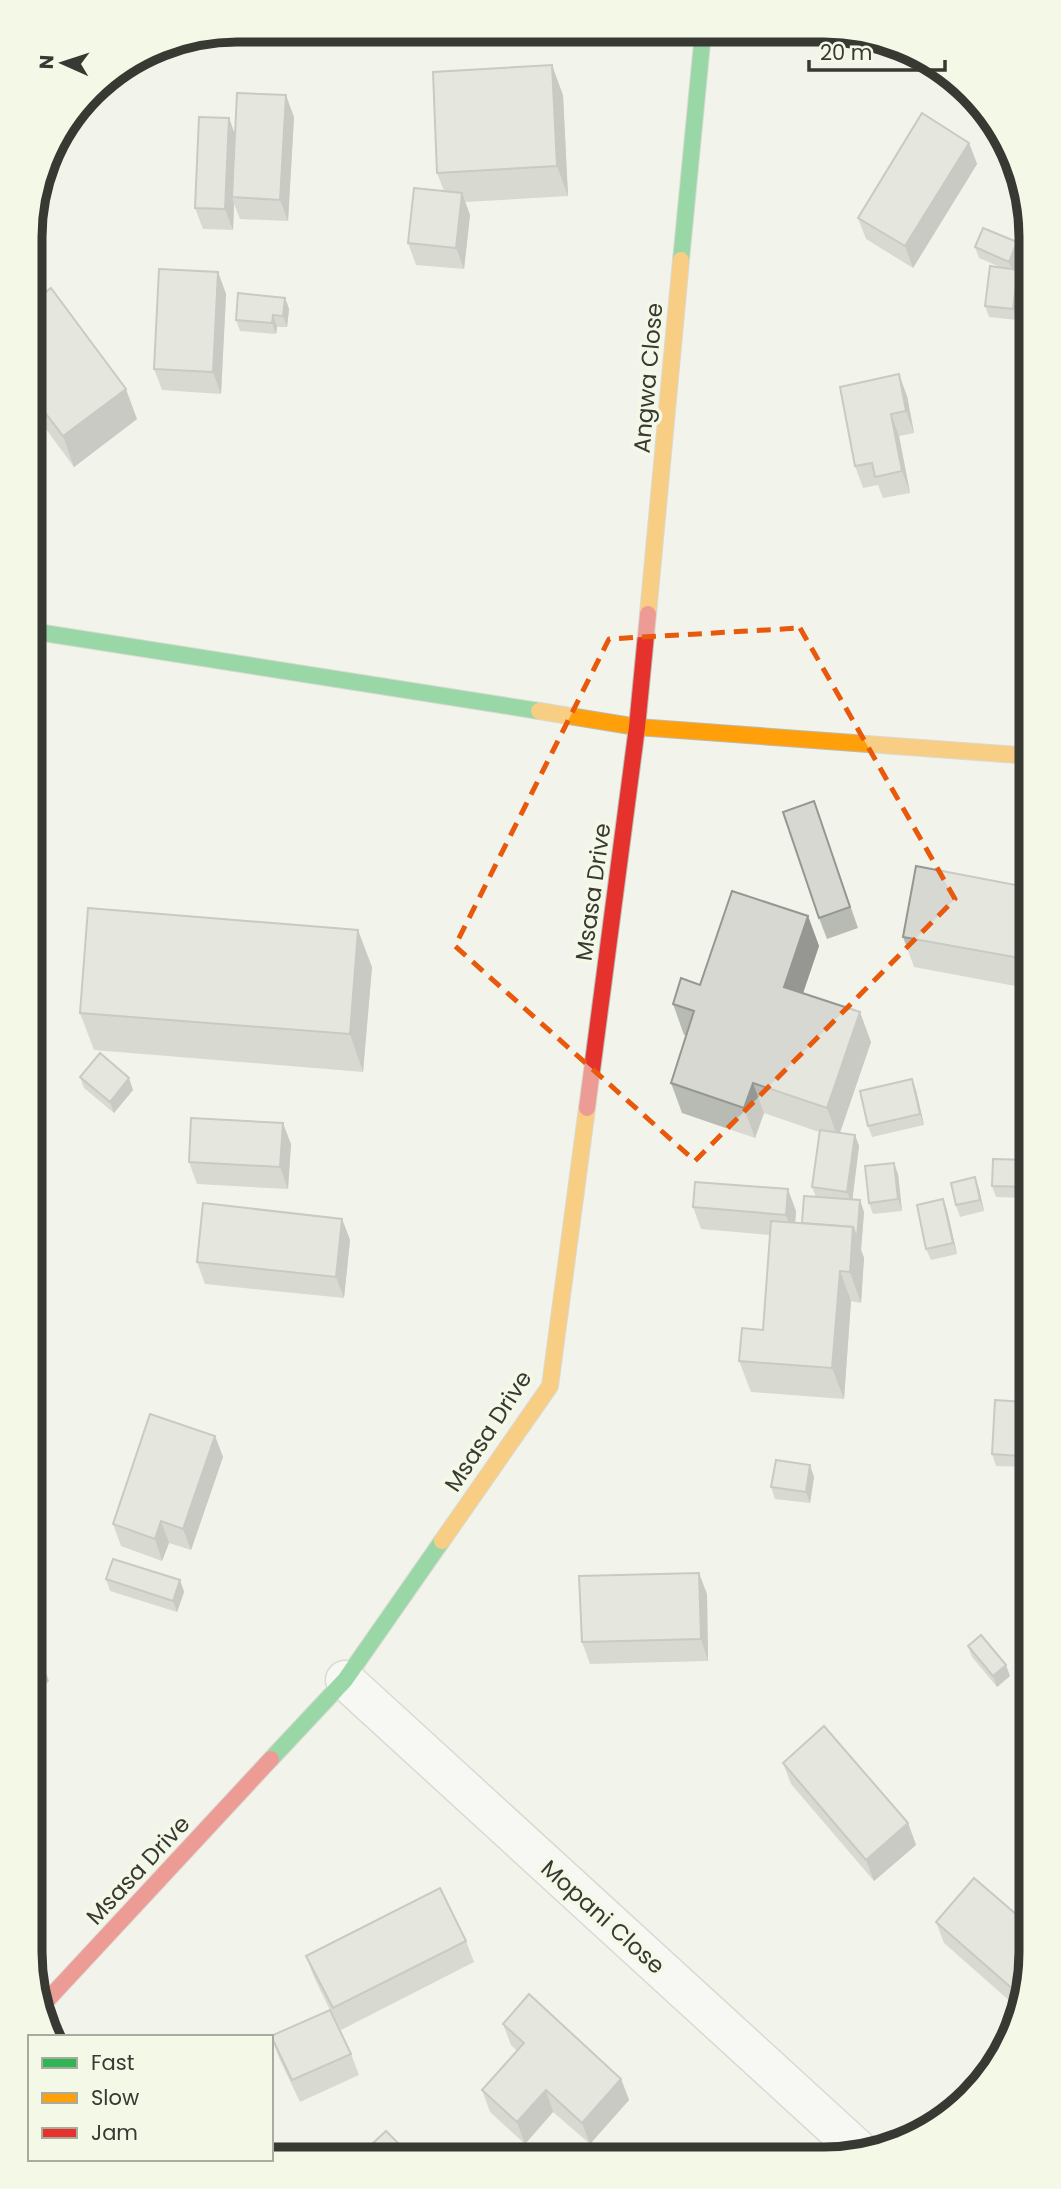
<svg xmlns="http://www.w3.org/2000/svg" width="1061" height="2189" font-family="Poppins,sans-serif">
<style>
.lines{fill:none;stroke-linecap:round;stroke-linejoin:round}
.street-casing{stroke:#babbb5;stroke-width:41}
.fast-casing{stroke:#babbb5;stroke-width:18}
.slow-casing{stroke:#babbb5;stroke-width:18}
.jam-casing{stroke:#babbb5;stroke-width:18}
.street{stroke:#fdfdfc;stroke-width:38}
.fast{stroke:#30b455;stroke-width:16}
.slow{stroke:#ff9f0a;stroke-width:16}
.jam{stroke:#e5322d;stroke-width:16}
.wall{fill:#b8bab4}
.shaded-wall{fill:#969792}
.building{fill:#d6d8d1;stroke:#969792;stroke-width:2}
.marked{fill:none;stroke:#e8590c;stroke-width:5;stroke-dasharray:14 9;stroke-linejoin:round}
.labels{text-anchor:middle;stroke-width:7;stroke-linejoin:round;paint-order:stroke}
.street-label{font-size:23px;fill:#373932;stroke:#f4f8e7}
.rim{fill:none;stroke:#373932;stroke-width:9}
</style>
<rect width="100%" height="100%" fill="#f2f4eb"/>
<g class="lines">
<!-- street casing -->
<g class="street-casing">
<polyline id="street" points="345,1680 862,2153"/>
</g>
<!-- fast casing -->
<g class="fast-casing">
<g id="fast">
<polyline points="681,260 703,33"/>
<polyline points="31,631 539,711"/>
<polyline points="271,1759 345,1680 442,1541"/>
</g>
</g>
<!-- slow casing -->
<g class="slow-casing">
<g id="slow">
<polyline points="648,614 681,260"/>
<polyline points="539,711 637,727 1031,756"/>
<polyline points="442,1541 550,1386 587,1108"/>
</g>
</g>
<!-- jam casing -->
<g class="jam-casing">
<g id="jam">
<polyline points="587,1108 637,727 648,614"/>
<polyline points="39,2009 271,1759"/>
</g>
</g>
<!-- street -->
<use href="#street" class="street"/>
<!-- fast -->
<use href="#fast" class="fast"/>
<!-- slow -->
<use href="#slow" class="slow"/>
<!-- jam -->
<use href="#jam" class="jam"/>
</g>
<!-- wall -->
<g class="wall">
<polygon points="563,95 568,196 465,202 470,215 464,269 416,265 408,243 444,191 437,173"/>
<polygon points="294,117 288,221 240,219 234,204 233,230 203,229 195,208 229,118 235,135"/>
<polygon points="969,143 977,164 913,268 866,239 858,218"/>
<polygon points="975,247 1021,253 1015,269 1018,270 1022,281 1017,320 989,317 985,306 1000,267 979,258"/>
<polygon points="218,272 226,294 221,394 162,390 154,369"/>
<polygon points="285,298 289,309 287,327 277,327 276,334 240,331 236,320"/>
<polygon points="31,303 137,419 74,467 31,409"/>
<polygon points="840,387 907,396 914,433 899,436 910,493 883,498 878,485 863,488 855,466"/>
<polygon points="814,801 858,928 827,939 819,918"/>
<polygon points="1031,888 1031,989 914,967 903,937"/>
<polygon points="808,916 819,946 803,993 871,1042 840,1133 855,1135 859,1146 852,1200 864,1212 861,1250 864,1258 861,1303 851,1301 844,1399 751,1392 739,1361 763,1330 770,1235 701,1229 693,1207 796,1211 795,1223 802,1223 816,1197 812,1187 819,1132 764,1113 755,1138 682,1113 671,1083 686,1035 684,1035 673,1004 700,985"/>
<polygon points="372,967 363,1072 94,1050 80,1013"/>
<polygon points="80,1077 133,1090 114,1113 84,1088"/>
<polygon points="916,1090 924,1125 872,1137 868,1126"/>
<polygon points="291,1144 288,1189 197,1184 189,1162"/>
<polygon points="1031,1160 1031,1213 1028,1205 1029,1198 996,1197 992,1186"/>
<polygon points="898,1174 902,1211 873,1214 869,1203"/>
<polygon points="975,1177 979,1189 984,1211 960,1217 956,1205"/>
<polygon points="943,1199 947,1210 957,1254 931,1260 926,1249"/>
<polygon points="342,1219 350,1240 344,1298 205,1284 197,1262"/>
<polygon points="1029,1413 1027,1467 996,1466 992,1454"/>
<polygon points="215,1436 223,1457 191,1550 169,1543 162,1561 121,1546 113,1524"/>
<polygon points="814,1477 810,1503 775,1499 771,1487"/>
<polygon points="106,1579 180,1580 184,1592 177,1612 110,1591"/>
<polygon points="707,1594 708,1661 590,1664 582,1642"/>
<polygon points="1031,1620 1031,1657 1021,1649 1017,1638"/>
<polygon points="968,1646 1010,1676 997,1687 972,1657"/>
<polygon points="1031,1689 1031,1729 1027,1726 1019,1704"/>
<polygon points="783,1763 908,1823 916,1845 874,1881 791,1784"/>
<polygon points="936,1922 1031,1966 1020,2010 944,1943"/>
<polygon points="466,1941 474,1962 341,2030 332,2013 351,2054 359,2075 300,2102 279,2058 271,2036 330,2010 314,1977 306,1956"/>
<polygon points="503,2024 621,2079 629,2100 590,2144 553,2112 525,2144 490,2112 482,2090 517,2051 511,2045"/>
</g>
<!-- shaded-wall -->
<g class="shaded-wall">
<polygon points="552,65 563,95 568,196 557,166"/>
<polygon points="286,95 294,117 288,221 280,200"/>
<polygon points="78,111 80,115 70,121"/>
<polygon points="229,118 237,140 232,197 234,204 233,230 225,209"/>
<polygon points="969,143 977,164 913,268 905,246"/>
<polygon points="52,145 55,153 48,158 51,145"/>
<polygon points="462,193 470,215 464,269 456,248"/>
<polygon points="1017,242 1021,253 1013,273 1009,262"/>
<polygon points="1018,270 1022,281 1017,320 1013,309"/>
<polygon points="218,272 226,294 221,394 213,372"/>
<polygon points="285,298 289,309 287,327 283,316"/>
<polygon points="273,315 277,327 276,334 272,323"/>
<polygon points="899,374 907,396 914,433 906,411"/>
<polygon points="126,389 137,419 74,467 63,436"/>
<polygon points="891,414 899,436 910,493 902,471"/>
<polygon points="808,916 819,946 795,1017 784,987"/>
<polygon points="358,930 372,967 363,1072 350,1034"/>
<polygon points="860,1012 871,1042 838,1138 827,1108"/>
<polygon points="129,1078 133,1090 114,1113 110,1102"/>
<polygon points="912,1079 916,1090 924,1125 920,1114"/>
<polygon points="753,1083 764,1113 755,1138 744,1108"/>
<polygon points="283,1123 291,1144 288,1189 280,1167"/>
<polygon points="855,1135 859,1146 852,1203 847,1192"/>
<polygon points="894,1163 898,1174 902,1211 898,1199"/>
<polygon points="975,1177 979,1189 984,1211 980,1200"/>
<polygon points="788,1189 796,1211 794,1237 786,1215"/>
<polygon points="943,1199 947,1210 957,1254 953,1243"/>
<polygon points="860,1200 864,1212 861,1250 857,1239"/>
<polygon points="342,1219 350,1240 344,1298 336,1277"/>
<polygon points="853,1227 864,1258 861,1303 850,1272"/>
<polygon points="840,1271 851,1301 844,1399 832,1368"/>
<polygon points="1025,1402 1029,1413 1027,1467 1023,1456"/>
<polygon points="215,1436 223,1457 191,1550 183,1529"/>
<polygon points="810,1465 814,1477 810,1503 806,1492"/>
<polygon points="161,1521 169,1543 162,1561 155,1539"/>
<polygon points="699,1573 707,1594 708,1661 701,1639"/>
<polygon points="180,1580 184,1592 177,1612 173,1601"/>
<polygon points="41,1659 49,1681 30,1699 30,1670"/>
<polygon points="1006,1665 1010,1676 997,1687 993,1676"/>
<polygon points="908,1823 916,1845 874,1881 866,1860"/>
<polygon points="621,2079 629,2100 590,2144 582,2123"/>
<polygon points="546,2090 553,2112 525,2144 517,2122"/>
<polygon points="399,2144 403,2156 401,2158 391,2158 389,2153"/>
</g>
<!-- building -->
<g class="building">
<polygon points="552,65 557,166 437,173 433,72"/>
<polygon points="237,93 286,95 280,200 232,197"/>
<polygon points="922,113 969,143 905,246 858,218"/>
<polygon points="199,117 229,118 225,209 195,208"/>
<polygon points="414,188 462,193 456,248 408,243"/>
<polygon points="983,228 1017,242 1009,262 975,247"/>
<polygon points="990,266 1018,270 1013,309 985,306"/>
<polygon points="159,269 218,272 213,372 154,369"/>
<polygon points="51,288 126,389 63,436 31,394 31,303"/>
<polygon points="238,293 285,298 283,316 273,315 272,323 236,320"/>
<polygon points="899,374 906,411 891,414 902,471 875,477 872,463 855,466 840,387"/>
<polygon points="814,801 850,907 819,918 783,812"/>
<polygon points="916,866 1031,888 1031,960 903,937"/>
<polygon points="732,891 808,916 784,987 860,1012 827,1108 753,1083 744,1108 671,1083 694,1011 673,1004 681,978 700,985"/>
<polygon points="88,908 358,930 350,1034 80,1013"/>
<polygon points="100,1053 129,1078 110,1102 80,1077"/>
<polygon points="912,1079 920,1114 868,1126 860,1091"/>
<polygon points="191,1118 283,1123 280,1167 189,1162"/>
<polygon points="820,1130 855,1135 847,1192 812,1187"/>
<polygon points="993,1159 1031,1160 1031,1205 1028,1205 1029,1187 992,1186"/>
<polygon points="894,1163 898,1199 869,1203 865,1166"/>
<polygon points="975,1177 980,1200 956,1205 951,1183"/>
<polygon points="695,1182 788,1189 786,1215 693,1207"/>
<polygon points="804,1196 860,1200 857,1239 853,1227 802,1223"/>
<polygon points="943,1199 953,1243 926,1249 917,1205"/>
<polygon points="203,1203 342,1219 336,1277 197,1262"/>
<polygon points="771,1221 853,1227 850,1272 840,1271 832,1368 739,1361 742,1328 763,1330"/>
<polygon points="995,1400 1025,1402 1023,1456 992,1454"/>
<polygon points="150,1414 215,1436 183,1529 161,1521 155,1539 113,1524"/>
<polygon points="776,1460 810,1465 806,1492 771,1487"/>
<polygon points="113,1559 180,1580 173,1601 106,1579"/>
<polygon points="699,1573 701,1639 582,1642 579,1576"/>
<polygon points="1031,1620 1031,1649 1017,1638"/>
<polygon points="981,1635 1006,1665 993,1676 968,1646"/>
<polygon points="30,1647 41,1659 30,1670"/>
<polygon points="1031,1689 1031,1714 1019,1704"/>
<polygon points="824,1726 908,1823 866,1860 783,1763"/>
<polygon points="974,1878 1031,1927 1031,1966 1023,1998 936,1922"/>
<polygon points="440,1888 466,1941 333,2008 306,1956"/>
<polygon points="529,1994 621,2079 582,2123 546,2090 517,2122 482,2090 524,2043 503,2024"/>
<polygon points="330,2010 351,2054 292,2080 271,2036"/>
<polygon points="386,2131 399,2144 389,2153 394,2158 357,2158"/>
</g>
<!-- marked area -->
<path d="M0 0H1061V2189H0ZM800,628l155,271 -260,262 -240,-215 154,-307z" fill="#f2f4eb" fill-opacity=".55" fill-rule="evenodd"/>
<path class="marked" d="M800,628l155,271 -260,262 -240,-215 154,-307z"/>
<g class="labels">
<!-- street labels -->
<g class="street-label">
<text transform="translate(648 378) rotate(-85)" y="8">Angwa Close</text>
<text transform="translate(593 892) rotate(-82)" y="8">Msasa Drive</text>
<text transform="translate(488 1431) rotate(-57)" y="8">Msasa Drive</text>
<text transform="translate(138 1870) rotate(-47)" y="8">Msasa Drive</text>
<text transform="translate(603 1917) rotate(42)" y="8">Mopani Close</text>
</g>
</g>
<!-- crop -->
<path d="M0 0H1061V2189H0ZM237 42H824A195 195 0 0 1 1019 237V1952A195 195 0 0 1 824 2147H237A195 195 0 0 1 42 1952V237A195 195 0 0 1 237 42Z" fill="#f4f8e7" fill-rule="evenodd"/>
<path class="rim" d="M237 42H824A195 195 0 0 1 1019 237V1952A195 195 0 0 1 824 2147H237A195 195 0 0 1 42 1952V237A195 195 0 0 1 237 42Z"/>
<!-- legend -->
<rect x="28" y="2035" width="245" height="126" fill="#f4f8e7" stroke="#a8ac9f" stroke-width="2"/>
<rect x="42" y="2058" width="35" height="10" fill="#30b455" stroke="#a8ac9f" stroke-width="2"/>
<text x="91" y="2070" font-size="21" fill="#373932">Fast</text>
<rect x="42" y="2093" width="35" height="10" fill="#ff9f0a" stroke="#a8ac9f" stroke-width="2"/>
<text x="91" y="2105" font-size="21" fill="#373932">Slow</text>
<rect x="42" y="2128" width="35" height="10" fill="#e5322d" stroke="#a8ac9f" stroke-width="2"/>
<text x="91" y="2140" font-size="21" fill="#373932">Jam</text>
<!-- north arrow -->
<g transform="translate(63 63) rotate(273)" stroke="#f4f8e7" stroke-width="5" paint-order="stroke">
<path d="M0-5L12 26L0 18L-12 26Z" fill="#373932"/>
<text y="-10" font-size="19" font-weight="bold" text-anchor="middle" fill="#373932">N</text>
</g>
<!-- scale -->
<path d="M809 60v10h136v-10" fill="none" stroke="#373932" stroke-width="3.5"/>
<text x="820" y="60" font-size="21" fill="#373932" stroke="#f4f8e7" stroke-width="5" paint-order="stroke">20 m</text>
</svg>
